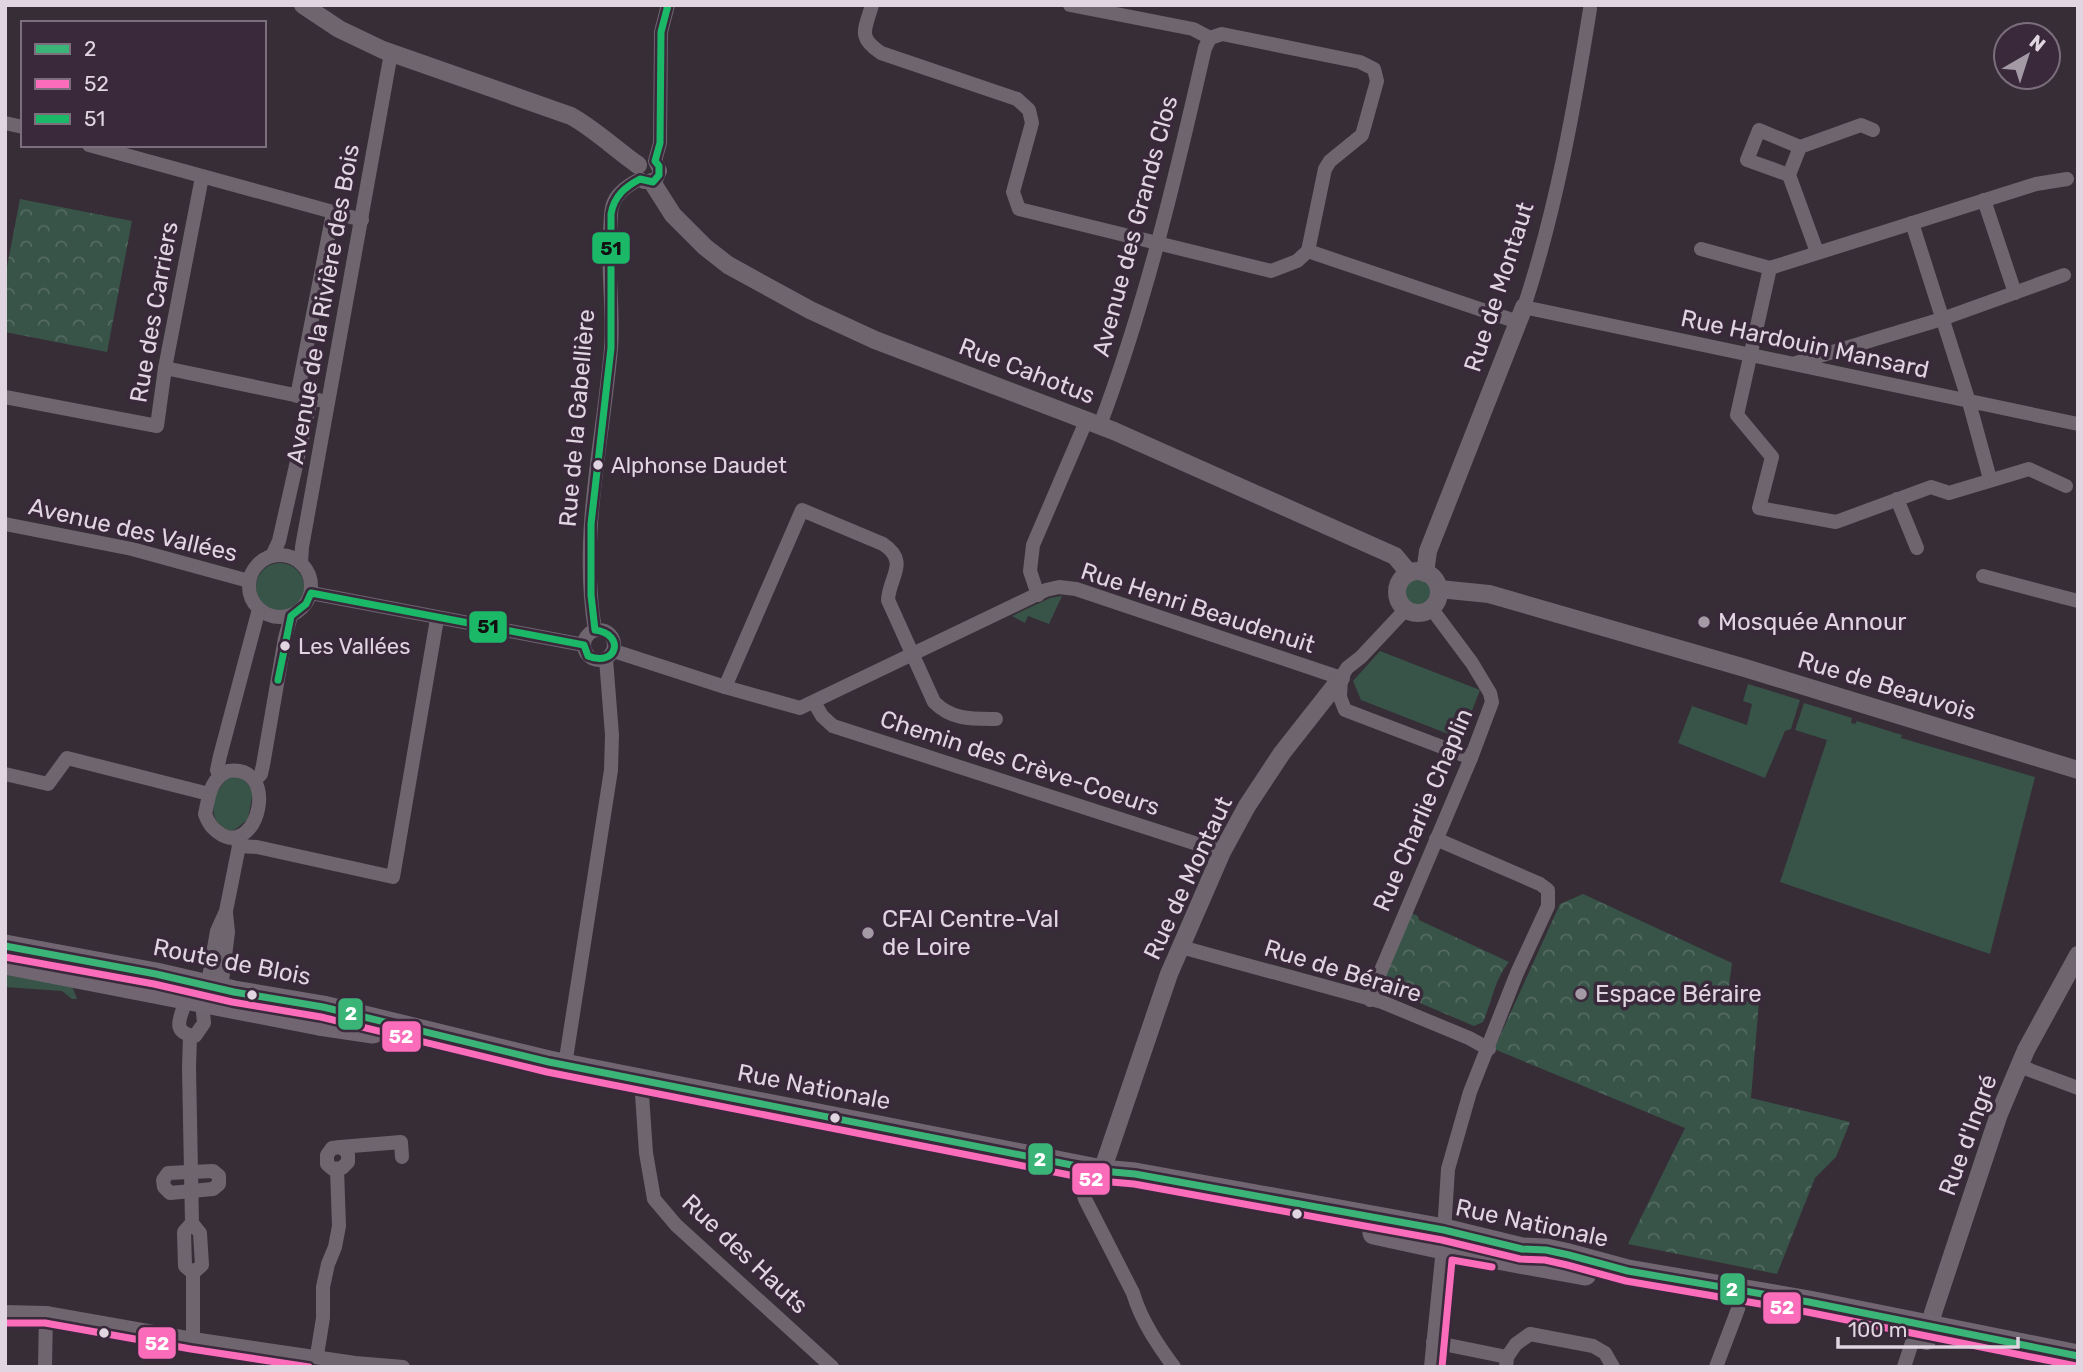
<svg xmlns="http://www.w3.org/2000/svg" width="2083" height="1372" font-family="Rubik,sans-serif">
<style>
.grass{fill:#385347}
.park{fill:url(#park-crowns)}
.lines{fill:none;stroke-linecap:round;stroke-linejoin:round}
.minor{stroke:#6e656f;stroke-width:14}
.tertiary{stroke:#6e656f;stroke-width:18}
.primary{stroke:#716572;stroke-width:23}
.bus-1-casing{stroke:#3a293b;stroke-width:12}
.bus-2-casing{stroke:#3a293b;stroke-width:12}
.bus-3-casing{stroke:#3a293b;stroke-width:12}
.bus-1{stroke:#3ab477;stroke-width:7}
.bus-2{stroke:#fb6dba;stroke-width:7}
.bus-3{stroke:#1ab867;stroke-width:7}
.bus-dot{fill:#e0d5e1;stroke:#3a293b;stroke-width:2.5}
.poi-dot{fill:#a49aa6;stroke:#3a293b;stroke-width:2.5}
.labels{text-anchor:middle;stroke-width:7;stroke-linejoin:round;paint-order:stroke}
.bus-label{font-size:22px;fill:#e0d5e1;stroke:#3a293b;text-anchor:start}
.street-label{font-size:24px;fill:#e0d5e1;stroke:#3a293b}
.poi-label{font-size:24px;fill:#e0d5e1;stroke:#3a293b;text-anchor:start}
.line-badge{stroke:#3a293b;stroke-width:2.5}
.badge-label{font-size:19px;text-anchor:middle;font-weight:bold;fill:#fff}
.pale-badge-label{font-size:19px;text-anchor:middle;font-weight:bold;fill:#111}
</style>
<defs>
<pattern id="park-crowns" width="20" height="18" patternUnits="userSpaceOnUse" patternTransform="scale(1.75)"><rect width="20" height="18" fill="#385347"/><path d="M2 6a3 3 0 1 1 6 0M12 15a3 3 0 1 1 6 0" fill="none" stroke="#546b61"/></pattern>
</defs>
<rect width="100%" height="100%" fill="#362d37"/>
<!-- grass -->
<g class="grass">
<circle cx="280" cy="587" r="24"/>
<circle cx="1418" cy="593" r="15"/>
<polygon points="1062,596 1049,624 1028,616 1025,623 1012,616 1050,598"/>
<polygon points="1380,651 1480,690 1461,739 1361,700 1353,681"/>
<polygon points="1748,684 1800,700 1791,729 1785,731 1765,778 1678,743 1692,706 1747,725 1752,704 1743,701"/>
<polygon points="1804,703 1852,718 1851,723 1855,724 1857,721 1902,735 1901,738 2035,777 1990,954 1780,882 1827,740 1795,730"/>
<path d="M230,776l13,2 10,13 -5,28 -12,10 -6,2c-27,-10 -17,-41 0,-55z"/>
<polygon points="5,972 72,986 77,999 72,999 62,991 5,987"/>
</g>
<!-- park -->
<g class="park">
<polygon points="20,199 132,221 107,352 5,332 5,277"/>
<polygon points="1583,894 1732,963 1729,986 1759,1001 1751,1098 1850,1122 1836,1157 1815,1178 1777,1274 1628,1244 1685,1128 1494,1049 1560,904"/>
<path d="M1411,913l7,3 1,4 90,42c-15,18 -17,40 -26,60l-9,4 -94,-40z"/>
</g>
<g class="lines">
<!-- minor -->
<g class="minor">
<path d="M872,5c-7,25 -15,32 9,48l136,46 12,11 3,13 -19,69 6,17 252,62 26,-10 11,-10"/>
<polyline points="1070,5 1193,29 1210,38"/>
<path d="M1590,9c-16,100 -34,201 -66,298l554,117"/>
<polyline points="1210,38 1222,34 1360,62 1374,69 1377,81 1362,135 1330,161 1325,169 1308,251"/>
<polyline points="5,123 23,127"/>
<polyline points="89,145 362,220"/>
<polyline points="1800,147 1861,125 1873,130"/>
<polyline points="1789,175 1800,147 1759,130 1747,160 1789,175 1817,252"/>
<polyline points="644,182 656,180 660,171 655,161 660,143 661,32 668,5"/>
<polyline points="1984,200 2015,293"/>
<polyline points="1912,223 1969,402 1990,479"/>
<polyline points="1701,249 1770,268"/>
<polyline points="1308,251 1518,322"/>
<polyline points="1796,363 1942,319 2064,275"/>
<polyline points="165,368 328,402"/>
<polyline points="297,396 333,213"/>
<polyline points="5,397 157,426 165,368 202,177"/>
<path d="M1100,425c46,-122 76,-250 105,-377l5,-10"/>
<polyline points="2066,486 2029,469 1949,493 1931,487 1836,522 1759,508 1772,457 1737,415 1770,268 2036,184 2067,179"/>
<polyline points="1897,499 1917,548"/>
<polyline points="5,524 132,549 249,581"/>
<circle cx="280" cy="586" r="31"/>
<polyline points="272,556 279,541 311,399"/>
<polyline points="301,563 302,547 391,53"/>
<polyline points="1983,576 2078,601"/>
<polyline points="311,593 584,645"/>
<polyline points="1038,595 1030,571 1033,545 1087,419"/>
<polyline points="1406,609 1361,657 1347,668 1341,678 1340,697 1345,710 1471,758"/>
<circle cx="599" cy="645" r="15"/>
<path d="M595,630c-16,-95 8,-187 16,-282 3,-39 -4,-78 -1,-117 1,-8 0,-19 3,-27 4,-11 17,-20 27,-25"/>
<polyline points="614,651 725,687 800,708 1046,590 1059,587 1076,589 1341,678"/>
<path d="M725,687l77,-177 81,34c27,18 6,33 5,56l46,102c18,18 37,17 62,17"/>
<polyline points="814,702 822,716 833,726 1222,852"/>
<path d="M228,771c52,-7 31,83 -6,64 -9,-6 -13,-10 -17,-21 4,-18 5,-35 23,-43z"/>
<polyline points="5,774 48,784 67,758 209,794"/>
<polyline points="219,775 217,770 220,756 259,609"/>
<polyline points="255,780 261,774 263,765 285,638 291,616"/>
<polyline points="239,846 257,847 393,877 437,619"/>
<polyline points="1181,947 1382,1002 1469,1038 1489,1049"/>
<polyline points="221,989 228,932 226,913"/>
<path d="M186,998c-3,17 -18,34 9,38l9,-13 -1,-11 14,-81 9,-20 13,-65 -2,-7"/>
<polyline points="1370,1000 1374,987 1471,758 1492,702 1490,693 1472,663 1431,608"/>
<polyline points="190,1036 189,1068 192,1223 184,1232 185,1266 193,1273 202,1265 200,1233 192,1223"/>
<polyline points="565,1065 611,770 612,735 606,659"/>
<polyline points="2019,1066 2078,1088"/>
<polyline points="641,1080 646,1153 654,1199 676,1225 832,1367"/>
<polyline points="340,1147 332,1148 327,1155 327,1164 333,1169 342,1168 348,1162 348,1152 340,1147 401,1142 402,1157"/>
<path d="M1085,1167l-3,22 3,10 48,94c8,27 24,51 41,74"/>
<polygon points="213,1171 219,1176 219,1184 213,1189 170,1193 164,1187 163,1180 168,1173"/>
<polyline points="5,1312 46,1313 193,1339 355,1363 403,1367"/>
<polyline points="193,1339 193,1273"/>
<polyline points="1433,1342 1507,1357 1506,1367"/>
<polyline points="317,1355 323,1318 323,1287 328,1264 335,1247 339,1226 337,1169"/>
<polyline points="1507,1357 1516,1344 1530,1334 1593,1346 1605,1353 1613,1367"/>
<polyline points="45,1367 46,1313"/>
<polyline points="1431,1367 1443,1248 1448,1169 1470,1092 1517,973 1548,906 1548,890 1540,884 1436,839"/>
<polyline points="1716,1367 1738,1309 1741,1291"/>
<polyline points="1904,1367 1918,1324"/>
</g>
<!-- tertiary -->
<g class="tertiary">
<path d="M303,5l36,24 44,21 188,66c25,14 44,33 67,49"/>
<polyline points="652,182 673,215 705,247 728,265 810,310 875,340 1114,431 1395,556 1409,573"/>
<circle cx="1418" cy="592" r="21"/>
<polyline points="1425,573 1428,551 1524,307"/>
<polyline points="1439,589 1489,594 1745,668 2078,770"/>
<polyline points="1102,1171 1169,974 1222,852 1247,806 1282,753 1341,678"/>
<polyline points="1927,1341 1933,1313 1999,1114 2026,1050 2078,955"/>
</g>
<!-- primary -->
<g class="primary">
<polyline points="5,946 156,974 234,992 323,1007 549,1062 1102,1171 1135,1174 1444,1230 1522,1249 1546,1250 1569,1255 1628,1271 1809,1302 2078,1356"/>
<polyline points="5,963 319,1024 373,1032"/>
<polyline points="1374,1233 1443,1248 1585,1274"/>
</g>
<!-- bus-1 casing -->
<g class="bus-1-casing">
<polyline id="bus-1" points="5,946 156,974 234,992 323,1007 549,1062 1102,1171 1135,1174 1444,1230 1522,1249 1546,1250 1569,1255 1628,1271 1809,1302 2078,1356"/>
</g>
<!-- bus-2 casing -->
<g class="bus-2-casing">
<g id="bus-2">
<polyline points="5,957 154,984 232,1002 321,1017 547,1072 1100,1181 1134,1184 1442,1240 1520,1259 1545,1260 1567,1265 1626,1281 1807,1312 2076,1366"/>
<polyline points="5,1323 45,1323 191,1349 309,1367"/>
<polyline points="1442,1367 1452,1260 1492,1267"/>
</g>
</g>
<!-- bus-3 casing -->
<g class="bus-3-casing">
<path id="bus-3" d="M278,680l13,-64 15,-12 5,-11 273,52 4,11c29,12 38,-22 7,-26l-4,-35v-71l20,-176v-134c3,-18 14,-27 29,-35l13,3 6,-7v-9l-4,-5 5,-18 1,-111 7,-27"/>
</g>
<!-- bus-1 -->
<use href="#bus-1" class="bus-1"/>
<!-- bus-2 -->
<use href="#bus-2" class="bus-2"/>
<!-- bus-3 -->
<use href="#bus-3" class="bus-3"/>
</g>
<!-- markers -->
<g class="bus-dot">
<circle cx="598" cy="465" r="6"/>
<circle cx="285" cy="646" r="6"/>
<circle cx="252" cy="995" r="6"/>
<circle cx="835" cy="1118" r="6"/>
<circle cx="1297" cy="1214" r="6"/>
<circle cx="104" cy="1333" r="6"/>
</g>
<g class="poi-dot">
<circle cx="1704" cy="622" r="7"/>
<circle cx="868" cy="933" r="7"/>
<circle cx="1581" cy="994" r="7"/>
</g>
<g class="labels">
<!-- bus labels -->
<g class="bus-label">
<text x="611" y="473">Alphonse Daudet</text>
<text x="298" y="654">Les Vallées</text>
</g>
<!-- street labels -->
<g class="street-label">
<text transform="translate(1135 226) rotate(-75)" y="8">Avenue des Grands Clos</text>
<text transform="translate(1499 287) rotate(-72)" y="8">Rue de Montaut</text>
<text transform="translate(323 304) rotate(-80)" y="8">Avenue de la Rivière des Bois</text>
<text transform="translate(154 312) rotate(-80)" y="8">Rue des Carriers</text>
<text transform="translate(1805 344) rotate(12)" y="8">Rue Hardouin Mansard</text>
<text transform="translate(1027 371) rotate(21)" y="8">Rue Cahotus</text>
<text transform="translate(577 418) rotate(-85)" y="8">Rue de la Gabellière</text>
<text transform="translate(133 530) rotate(13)" y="8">Avenue des Vallées</text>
<text transform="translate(1198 608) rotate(18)" y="8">Rue Henri Beaudenuit</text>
<text transform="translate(1887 686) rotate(17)" y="8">Rue de Beauvois</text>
<text transform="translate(1020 763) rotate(18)" y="8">Chemin des Crève-Coeurs</text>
<text transform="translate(1423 810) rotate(-67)" y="8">Rue Charlie Chaplin</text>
<text transform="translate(1188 878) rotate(-65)" y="8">Rue de Montaut</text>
<text transform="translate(232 962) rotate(11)" y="8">Route de Blois</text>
<text transform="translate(1343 971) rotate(17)" y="8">Rue de Béraire</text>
<text transform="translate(814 1087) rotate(11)" y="8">Rue Nationale</text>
<text transform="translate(1968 1135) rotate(-70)" y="8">Rue d'Ingré</text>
<text transform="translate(1532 1223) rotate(12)" y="8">Rue Nationale</text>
<text transform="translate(745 1254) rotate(43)" y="8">Rue des Hauts</text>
</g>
<!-- poi labels -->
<g class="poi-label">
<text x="1718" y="630">Mosquée Annour</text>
<text x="882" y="927">CFAI Centre-Val<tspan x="882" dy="28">de Loire</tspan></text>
<text x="1595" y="1002">Espace Béraire</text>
</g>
</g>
<g class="line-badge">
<rect x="591" y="231" width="40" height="34" rx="7" fill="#1ab867"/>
<rect x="468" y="610" width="40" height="34" rx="7" fill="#1ab867"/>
<rect x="337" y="997" width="27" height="34" rx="7" fill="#3ab477"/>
<rect x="381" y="1020" width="41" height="33" rx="7" fill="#fb6dba"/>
<rect x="1027" y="1142" width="27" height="34" rx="7" fill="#3ab477"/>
<rect x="1071" y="1162" width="40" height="34" rx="7" fill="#fb6dba"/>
<rect x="1719" y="1272" width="27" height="34" rx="7" fill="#3ab477"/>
<rect x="1762" y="1291" width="40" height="34" rx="7" fill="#fb6dba"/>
<rect x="137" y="1326" width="40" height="34" rx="7" fill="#fb6dba"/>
</g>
<g class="badge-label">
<text x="351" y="1020">2</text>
<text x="401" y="1043">52</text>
<text x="1040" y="1166">2</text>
<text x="1091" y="1186">52</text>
<text x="1732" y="1296">2</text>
<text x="1782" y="1314">52</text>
<text x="157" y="1350">52</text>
</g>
<g class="pale-badge-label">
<text x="611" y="255">51</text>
<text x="488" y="633">51</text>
</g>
<!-- border -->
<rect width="2083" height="1372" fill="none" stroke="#e0d5e1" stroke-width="14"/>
<!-- legend -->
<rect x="21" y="21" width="245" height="126" fill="#3a293b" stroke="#7c6e7d" stroke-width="2"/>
<rect x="35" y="44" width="35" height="10" fill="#3ab477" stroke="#7c6e7d" stroke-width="2"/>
<text x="84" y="56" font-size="21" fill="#e0d5e1">2</text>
<rect x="35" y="79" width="35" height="10" fill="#fb6dba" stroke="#7c6e7d" stroke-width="2"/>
<text x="84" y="91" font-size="21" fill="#e0d5e1">52</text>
<rect x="35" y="114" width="35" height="10" fill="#1ab867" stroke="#7c6e7d" stroke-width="2"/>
<text x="84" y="126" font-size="21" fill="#e0d5e1">51</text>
<!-- north arrow -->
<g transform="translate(2027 56) rotate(39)"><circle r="33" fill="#3a293b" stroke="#7c6e7d" stroke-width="2"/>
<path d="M0-5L12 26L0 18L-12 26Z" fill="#a49aa6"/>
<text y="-10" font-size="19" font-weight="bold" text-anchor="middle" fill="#e0d5e1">N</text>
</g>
<!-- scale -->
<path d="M1838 1337v10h180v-10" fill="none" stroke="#e0d5e1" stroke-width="3.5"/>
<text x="1848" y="1337" font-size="21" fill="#e0d5e1" stroke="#3a293b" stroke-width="5" paint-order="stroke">100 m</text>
</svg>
